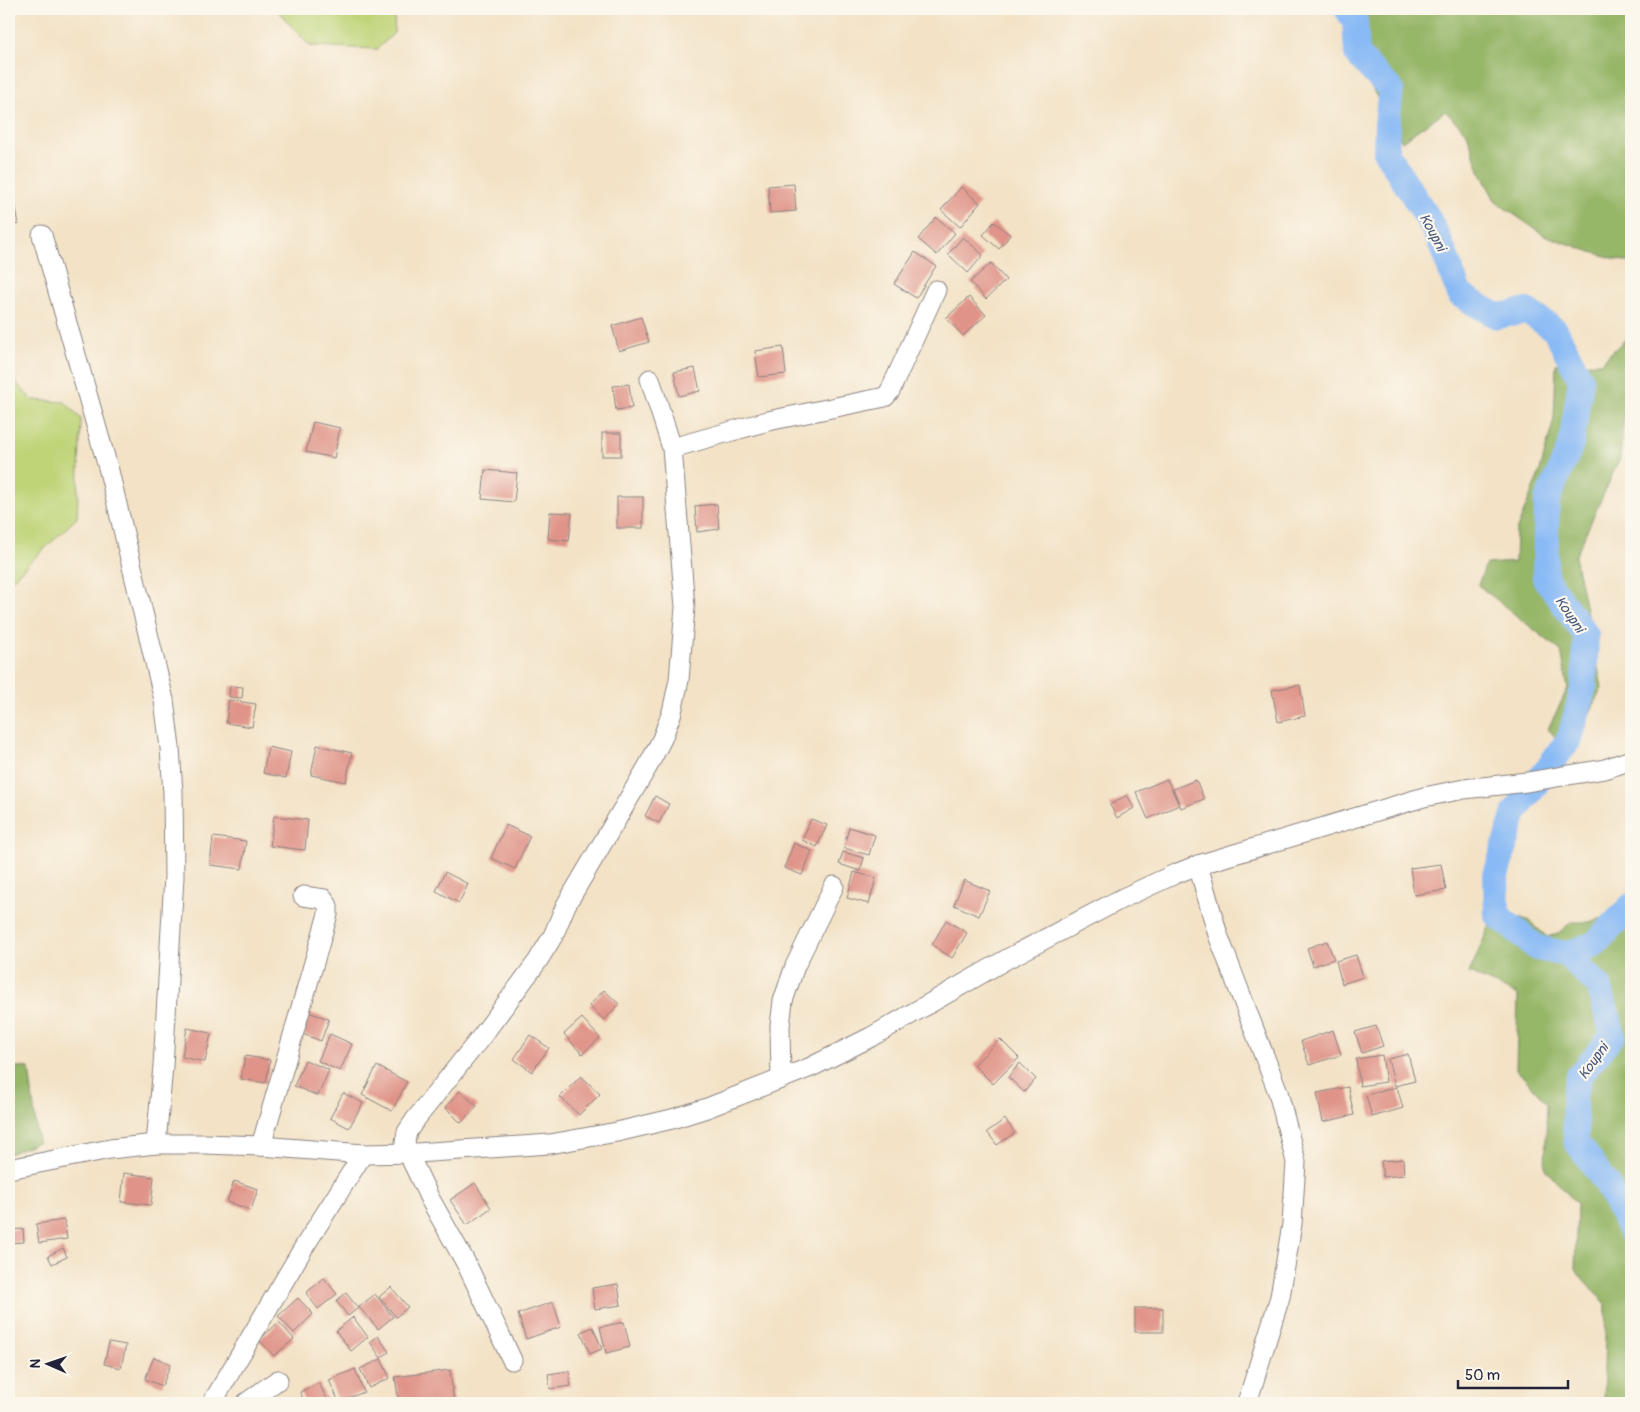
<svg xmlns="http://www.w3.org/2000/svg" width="1640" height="1412" font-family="Pangolin,sans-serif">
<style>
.green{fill:#bed477;stroke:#707b59}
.forest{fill:#96b668;stroke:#5c6c52}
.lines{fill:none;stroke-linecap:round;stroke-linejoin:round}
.river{stroke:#89baf5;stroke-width:26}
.building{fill:#e09489}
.minor-casing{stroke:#8a8280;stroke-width:21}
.minor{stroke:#fff;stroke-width:19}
.labels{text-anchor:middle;stroke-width:4.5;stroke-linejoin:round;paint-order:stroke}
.water-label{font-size:14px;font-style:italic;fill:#46577c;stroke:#fbf7ec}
</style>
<rect width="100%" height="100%" fill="#fbf7ec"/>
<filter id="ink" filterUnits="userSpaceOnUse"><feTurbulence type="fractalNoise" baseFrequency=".02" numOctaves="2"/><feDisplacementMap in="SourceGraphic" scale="10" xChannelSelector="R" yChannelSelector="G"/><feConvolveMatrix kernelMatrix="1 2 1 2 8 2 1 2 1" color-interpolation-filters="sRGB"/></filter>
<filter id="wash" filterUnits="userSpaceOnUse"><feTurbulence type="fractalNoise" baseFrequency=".0096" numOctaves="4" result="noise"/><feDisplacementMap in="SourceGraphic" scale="20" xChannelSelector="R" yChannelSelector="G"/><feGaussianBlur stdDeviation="1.12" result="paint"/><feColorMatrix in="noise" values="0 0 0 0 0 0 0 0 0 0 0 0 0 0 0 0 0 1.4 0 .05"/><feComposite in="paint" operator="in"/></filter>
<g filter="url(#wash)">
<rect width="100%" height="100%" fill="#f3e2c6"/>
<!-- green -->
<g class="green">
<polygon points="276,9 395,9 394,33 377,49 310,46"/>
<polygon points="9,375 32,400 65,402 81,419 77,518 9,582"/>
</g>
<!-- forest -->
<g class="forest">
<polygon points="1355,9 1631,9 1631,263 1591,252 1544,235 1496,202 1479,170 1467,133 1445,111 1402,141 1370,85 1346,26"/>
<polygon points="1631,307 1631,402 1625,404 1620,458 1575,557 1602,687 1571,754 1548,729 1568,688 1561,651 1478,585 1486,564 1515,562 1516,531 1539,474 1554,419 1556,364 1600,363 1627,338"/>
<polygon points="1497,908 1529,921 1547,937 1559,933 1571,922 1589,922 1631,910 1631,1403 1603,1403 1606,1304 1575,1270 1577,1204 1545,1169 1547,1103 1516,1069 1518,995 1469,973"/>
<polygon points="9,1066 29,1068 38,1142 9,1154"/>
</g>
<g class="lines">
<!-- river -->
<g class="river">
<polyline points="1347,9 1355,21 1357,54 1377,76 1391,89 1387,125 1386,152 1430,222 1440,242 1460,295 1497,316 1527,311 1555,330 1581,380 1571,445 1547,501 1545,578 1586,635 1584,686 1570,738 1515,812 1496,875 1497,915 1537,948 1566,954 1599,986 1613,1035 1579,1076 1574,1097 1576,1141 1607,1184 1631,1232"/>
<polyline points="1566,954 1595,944 1631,906"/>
</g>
</g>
<g id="blocks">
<!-- building -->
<g class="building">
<polygon points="794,184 796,211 770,213 768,186"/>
<polygon points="961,187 980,203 960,227 941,210"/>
<polygon points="15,203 19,224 9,226 9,204"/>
<polygon points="936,217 955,233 937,255 918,239"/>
<polygon points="994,222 1010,235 999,249 983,235"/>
<polygon points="963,237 983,255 968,273 948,254"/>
<polygon points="915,252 936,266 916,298 894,284"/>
<polygon points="991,263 1006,280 986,299 970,282"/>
<polygon points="969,297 986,315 963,336 946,318"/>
<polygon points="641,317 649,342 619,351 612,326"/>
<polygon points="783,347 786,374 759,377 755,351"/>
<polygon points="695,368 700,391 679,396 674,372"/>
<polygon points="629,384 632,408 616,410 613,386"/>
<polygon points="313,422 340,428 334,458 306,452"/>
<rect x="602" y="433" width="19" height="23"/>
<polygon points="485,470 517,473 514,502 482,499"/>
<rect x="617" y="497" width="26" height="31"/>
<polygon points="717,504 719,529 697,532 695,506"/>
<polygon points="550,512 572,513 569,541 548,539"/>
<polygon points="1300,685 1305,716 1278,722 1272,690"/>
<polygon points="230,686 243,687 242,698 229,697"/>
<polygon points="229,700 256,704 252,727 226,723"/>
<polygon points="317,745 352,753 346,782 311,775"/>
<polygon points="268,747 291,752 286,778 263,773"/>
<polygon points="1167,779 1179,805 1148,819 1136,792"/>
<polygon points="1196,780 1204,799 1181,808 1173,789"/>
<polygon points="1127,795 1134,808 1117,818 1110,805"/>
<polygon points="655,796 669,804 659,823 645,816"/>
<polygon points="274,816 308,820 305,850 270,846"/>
<polygon points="811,819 827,825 817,847 802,840"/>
<polygon points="506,825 530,836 515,869 491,858"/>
<polygon points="849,827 875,835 869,855 844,848"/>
<polygon points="213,837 246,841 242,869 210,865"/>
<polygon points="794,843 812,851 802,875 784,868"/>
<polygon points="843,852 864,858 860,871 839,864"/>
<polygon points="1441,864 1446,890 1414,895 1410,868"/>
<polygon points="445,872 468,884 459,903 436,891"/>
<polygon points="854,872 876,878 869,904 847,898"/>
<polygon points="964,880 990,891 979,916 954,905"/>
<polygon points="946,920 967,933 952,958 932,945"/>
<polygon points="1327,941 1334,959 1313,966 1307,948"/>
<polygon points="1356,955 1363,977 1342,984 1336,961"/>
<polygon points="604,990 619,1004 604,1020 589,1006"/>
<polygon points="308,1012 329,1019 321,1041 300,1033"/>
<polygon points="582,1018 600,1038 582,1054 564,1034"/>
<polygon points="1376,1026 1383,1046 1362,1053 1355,1032"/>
<polygon points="187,1028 211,1033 205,1062 182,1057"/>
<polygon points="1333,1030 1341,1055 1309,1065 1301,1041"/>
<polygon points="330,1034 352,1044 340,1071 318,1061"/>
<polygon points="530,1035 549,1048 532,1072 514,1059"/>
<polygon points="1000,1039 1019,1058 993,1084 974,1065"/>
<polygon points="1408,1054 1415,1081 1395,1086 1388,1059"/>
<polygon points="1382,1055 1386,1082 1360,1086 1356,1059"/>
<polygon points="245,1056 270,1060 266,1083 241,1079"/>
<polygon points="305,1060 329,1070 318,1096 294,1086"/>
<polygon points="1020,1063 1036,1079 1024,1092 1008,1077"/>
<polygon points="377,1066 407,1082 392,1111 362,1095"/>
<polygon points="581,1076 600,1094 579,1115 560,1097"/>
<polygon points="1348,1087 1354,1115 1323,1122 1317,1093"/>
<polygon points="1397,1087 1403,1108 1372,1117 1366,1095"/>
<polygon points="460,1091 477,1106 461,1123 445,1107"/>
<polygon points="343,1093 363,1103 349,1128 330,1118"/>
<polygon points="1005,1119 1015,1133 997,1145 987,1132"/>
<polygon points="1403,1159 1404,1175 1383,1177 1381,1161"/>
<polygon points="124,1173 154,1177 151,1205 121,1202"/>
<polygon points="234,1181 258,1189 251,1210 227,1202"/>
<polygon points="475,1183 491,1208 467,1225 450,1200"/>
<polygon points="64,1220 67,1239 39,1243 36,1224"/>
<polygon points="23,1229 24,1242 9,1243 9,1230"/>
<polygon points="63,1248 67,1257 52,1264 48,1256"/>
<polygon points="324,1278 337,1294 318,1309 306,1293"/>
<polygon points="618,1284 621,1305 595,1309 592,1288"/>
<polygon points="391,1287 408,1307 396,1317 379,1297"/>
<polygon points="346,1293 358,1308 348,1316 336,1301"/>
<polygon points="375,1294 393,1317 378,1329 359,1307"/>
<polygon points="298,1298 313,1314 294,1333 278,1316"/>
<polygon points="553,1302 561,1327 526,1339 518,1314"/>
<rect x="1135" y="1308" width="28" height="24"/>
<polygon points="353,1317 368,1337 351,1351 336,1331"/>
<polygon points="279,1322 294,1339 274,1356 259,1340"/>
<polygon points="624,1322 630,1347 606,1353 600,1327"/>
<polygon points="593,1327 602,1349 590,1354 581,1332"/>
<polygon points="378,1336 389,1352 381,1358 370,1342"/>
<polygon points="109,1342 126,1345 121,1368 104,1364"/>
<polygon points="154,1357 171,1364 162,1386 145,1379"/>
<polygon points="381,1359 390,1378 369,1388 360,1369"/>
<polygon points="355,1369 364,1392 339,1402 329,1380"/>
<polygon points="450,1370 454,1402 442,1403 399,1403 395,1377"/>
<polygon points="569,1371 571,1386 550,1389 548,1374"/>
<polygon points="319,1383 327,1399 318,1403 305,1403 300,1392"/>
</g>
</g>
</g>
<g filter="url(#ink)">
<use href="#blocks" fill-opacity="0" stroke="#8a8280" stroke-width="1"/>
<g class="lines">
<!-- minor casing -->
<g class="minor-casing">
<g id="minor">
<polyline points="42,235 109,471 164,700 170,748 173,793 174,877 163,1066 156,1144"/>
<polyline points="672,448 768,421 885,397 890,391 900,369 936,290"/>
<polyline points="1198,865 1218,935 1278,1092 1296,1162 1292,1224 1280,1297 1247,1403"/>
<polyline points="781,1079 780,1026 783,1001 795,966 834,886"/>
<polyline points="261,1146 328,914 328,906 324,899 303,896"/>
<polyline points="9,1169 110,1149 156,1144 205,1144 261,1146 363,1154 416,1153 550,1144 617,1132 672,1119 707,1108 811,1067 871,1037 1007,959 1123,898 1175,874 1198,865 1424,797 1464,789 1527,782 1605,769 1631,760"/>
<polyline points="512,1360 467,1265 430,1199 408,1153 405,1142 407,1132 415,1120 482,1036 537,962 553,936 566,905 648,766 662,739 672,712 679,680 685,607 672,448 650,379"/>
<polyline points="212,1403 304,1247 363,1154"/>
<polyline points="246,1403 278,1380"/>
</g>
</g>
<!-- minor -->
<use href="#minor" class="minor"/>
</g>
</g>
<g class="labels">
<!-- water labels -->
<g class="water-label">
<text transform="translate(1433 232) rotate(62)" y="5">Koupni</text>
<text transform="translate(1570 614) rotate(56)" y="5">Koupni</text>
<text transform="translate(1593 1061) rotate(-54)" y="5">Koupni</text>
</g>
</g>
<!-- margin -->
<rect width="1640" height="1412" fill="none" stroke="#fbf7ec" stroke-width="30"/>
<!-- north arrow -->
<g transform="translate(48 1364) rotate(272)" stroke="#fbf7ec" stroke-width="4" paint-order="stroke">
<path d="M0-4L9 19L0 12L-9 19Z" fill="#22223b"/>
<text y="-8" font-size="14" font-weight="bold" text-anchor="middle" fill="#22223b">N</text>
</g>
<!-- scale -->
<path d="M1458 1380v8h110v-8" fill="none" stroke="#22223b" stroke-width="2.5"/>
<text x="1465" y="1380" font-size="15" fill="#22223b" stroke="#fbf7ec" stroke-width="4" paint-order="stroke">50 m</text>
</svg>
